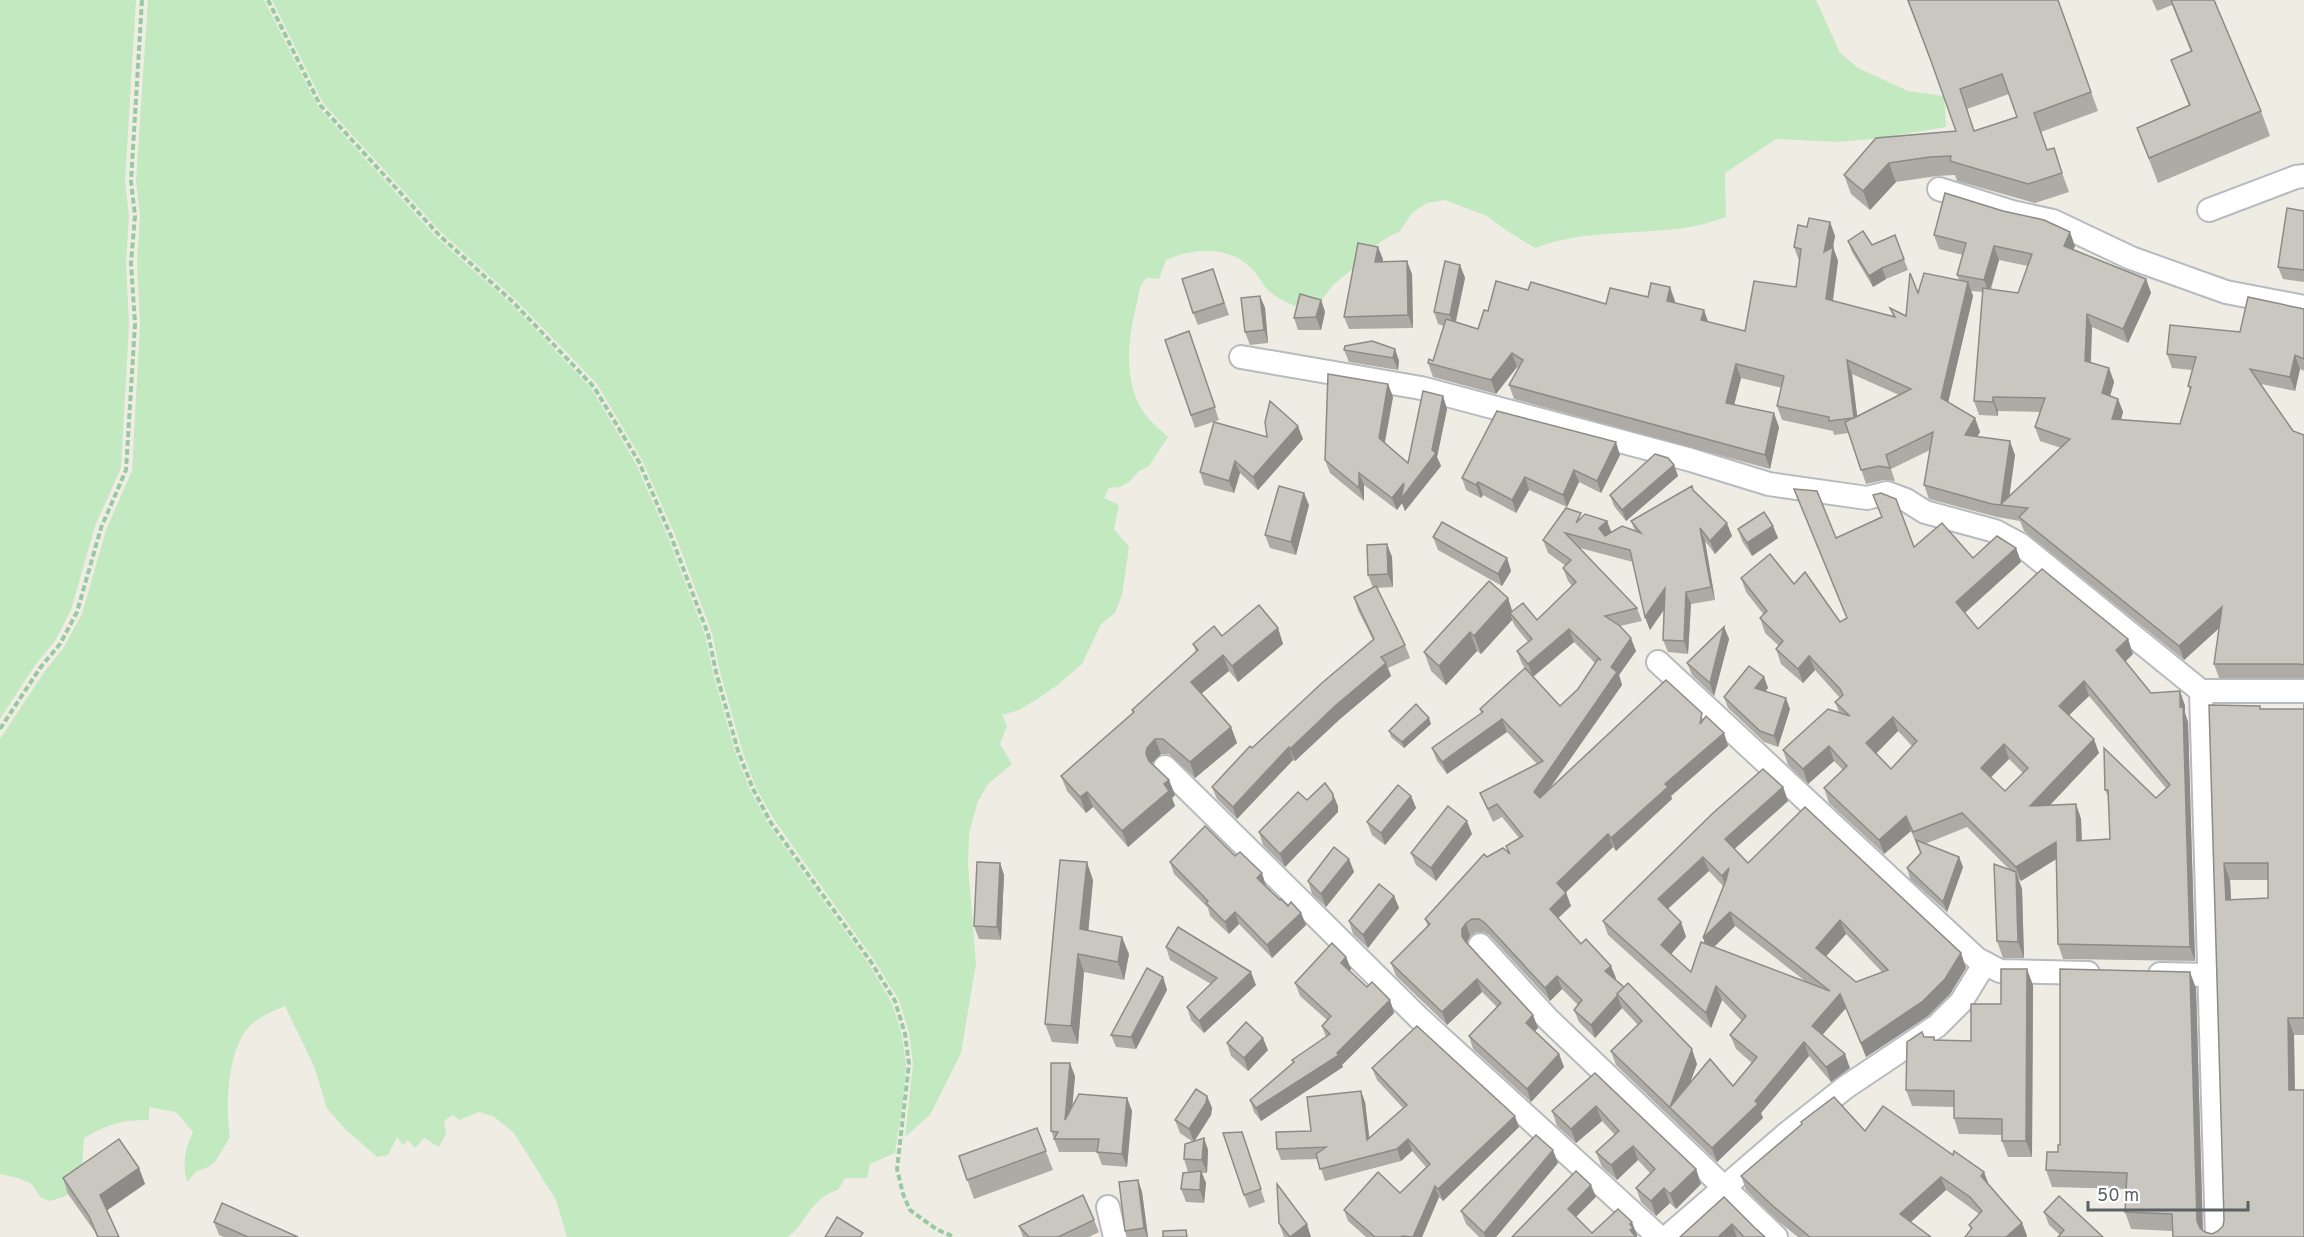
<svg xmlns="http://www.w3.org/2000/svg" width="2304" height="1237" font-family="Overpass,sans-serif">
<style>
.green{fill:#c2e9bf}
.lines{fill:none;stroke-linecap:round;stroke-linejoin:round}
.minor-casing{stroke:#b6bbbf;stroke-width:26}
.path{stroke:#97caa1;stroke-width:4;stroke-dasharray:6 3;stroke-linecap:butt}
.minor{stroke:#fff;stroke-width:22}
.wall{fill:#aeaba6;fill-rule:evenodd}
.shaded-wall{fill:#8d8b87}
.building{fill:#cac7c1;stroke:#8d8b87;stroke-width:1.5;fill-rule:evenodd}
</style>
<rect width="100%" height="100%" fill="#efece4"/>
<!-- green -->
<g class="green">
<polygon points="0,0 136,0 125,182 129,216 126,263 129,324 121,468 95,526 71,610 55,641 35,665 0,719"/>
<path d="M148,0h116l54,107 118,130 75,67 80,84 45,76 32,73 37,98 8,38 22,79 15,38 19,35 99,138 24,40 10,32 4,29 -3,38 -8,51 -25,11 -3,14h-22l-7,12c-27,7 -29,30 -50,47h-221l-11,-37 -42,-67 -21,-17 -14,-4 -20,8 -6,-5 -9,6 2,13 -7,13 -15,-9 -9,10 -7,-8 -5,5 -6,-8 -9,18 -11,2 -33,-29 -17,-20 -13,-42 -29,-60c-11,5 -23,9 -32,17 -26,22 -28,83 -23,114l-15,25 -7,5 -11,4 -10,11c-5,-19 -2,-32 6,-50l-17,-20 -27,-5v13c-27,0 -41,4 -65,18l-3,42 -15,16 -16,5 -9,-3 -9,-14 -14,-6 -18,-4v-435l45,-68 19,-24 18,-33 24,-84 26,-59 8,-147 -3,-61 3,-47 -4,-35z"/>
<path d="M272,0h1544l24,53 18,15 50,23 36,5 2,31 -65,11 -43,4 -62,-3 -51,34 1,44c-10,3 -21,7 -31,9 -53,10 -109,2 -160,22l-26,-16 -22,-16 -42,-16 -18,3 -14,9 -14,20 -11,5 -18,12 -14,17 -23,19 -20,26c-14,-3 -27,-8 -39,-16 -11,-7 -15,-20 -24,-28 -23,-22 -57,-19 -84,-7l-7,19 -12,-1c-9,7 -8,18 -11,29 -9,34 -13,82 12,111 6,7 14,13 20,19l-19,29 -10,5 -9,10 -10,6 -11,1 -5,10 15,7 -5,24 15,18 -7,48 -7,18 -14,11 -19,40 -27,23 -18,12 -18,11 -17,5 5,11 -7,18 12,20 -24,20 -10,17 -9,32 -1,32 8,99 -15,89 -31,62 -25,22 8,-73 -4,-31 -10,-33 -25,-40 -99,-139 -19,-33 -14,-38 -22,-78 -8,-39 -37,-98 -33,-75 -45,-76 -81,-84 -75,-68 -118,-129z"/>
</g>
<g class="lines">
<!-- minor casing -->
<g class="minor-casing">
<g id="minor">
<polyline points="1939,189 2012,212 2053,221 2131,258 2226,292 2304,307"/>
<polyline points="2209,210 2296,177 2304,176"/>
<polyline points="1241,357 1421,388 1691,460 1769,484 1867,498 1887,493 1906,500 1925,512 1995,531 2021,545 2201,691"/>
<polyline points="1658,662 1977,959 2000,971 2088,973"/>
<polyline points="1165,767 1419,1018 1659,1237"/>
<polyline points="1480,945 1548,1019 1776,1237"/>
<polyline points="2160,974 2210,975"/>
<polyline points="1108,1207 1115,1237"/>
<polyline points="1667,1237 1785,1135 1846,1087 1937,1026 1961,1002 1985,963"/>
<polyline points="2217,1237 2201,691 2304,691"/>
</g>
</g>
<!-- path -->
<g class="path">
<polyline points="268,0 320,105 439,235 513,302 594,387 639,462 671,536 708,634 716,672 738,751 753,789 771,823 871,962 895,1001 905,1034 909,1064 897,1169 903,1194 910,1210 936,1229 954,1237"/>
<polyline points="0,729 40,668 60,644 77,612 101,528 126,470 135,324 131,263 135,216 131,181 142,0"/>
</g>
<!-- minor -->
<use href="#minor" class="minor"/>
</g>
<!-- wall -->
<g class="wall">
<path d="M1907,0h151l40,111 -57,21 6,18 13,17 9,25 -34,11 -78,-22 -2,-6 -18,1 -41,6 -26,28 -19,-16 -7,-19 112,-44 -21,-59zM2009,94l8,23 -43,14 -7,-22z"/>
<polygon points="2152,0 2214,0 2261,111 2270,136 2158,183 2137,128 2189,106 2171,60 2191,52 2172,5 2157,11"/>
<polygon points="2304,211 2304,282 2283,279 2278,267"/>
<path d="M1830,222l5,14 -2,11 5,14 -5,40 60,15 -3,-8 16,8 12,-23 41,-13 -2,-5 6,-20 -24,-6 -5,-14 141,11 -2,4 73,29 5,14 -23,50 -36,-16 -1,36 18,5 5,14 -4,14 8,3 5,13 -2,8 59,4 10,-34 -2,-4 4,-16 -20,-2 -5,-14 73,-22 64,-23v62l-4,-2 -5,22 -34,-7 32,47 11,4v243h-85l-5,-14 5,-36 -35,32 -160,-129 -4,-10 -23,-4 -68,-18 -5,-14 6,-35 -39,19 4,12 -11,-1 -18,4 -17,-51 -15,2 -1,-4 -51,-11 -5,-14 5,-18 -41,-10 -7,26 45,23 -9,42 -256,-70 -5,-14 9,-17 -1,-1 -21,27 -63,-17 -5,-14 5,-2 11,-35 -6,-2 -4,-12 26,-47 5,13 -9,44 22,7 10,-18 40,-21 78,14 42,-7 27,4v2l33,19 37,9 51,-44 3,-26 -5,-14 13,-20zM1999,260l29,6 -10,27 -27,-4zM1971,291l12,1 -9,109 5,14 19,1v-5l43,1 -6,15 5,14 21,7 -52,49 6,-42 -38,-18 3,-5 -5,-14 -27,-16 25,-106zM1852,374l47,21 -42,21z"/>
<polygon points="1895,235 1908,270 1886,279 1873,287 1852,252 1848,241 1872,245"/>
<polygon points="1383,259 1382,262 1412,274 1413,328 1349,329 1344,317"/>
<polygon points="1213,269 1229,315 1198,325 1193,313"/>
<polygon points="1260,296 1265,308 1268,343 1250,345 1245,332"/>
<polygon points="1321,300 1325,312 1321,330 1298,330 1294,318"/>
<polygon points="1189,331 1219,420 1195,428 1165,340"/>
<polygon points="1395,349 1399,361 1398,370 1349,362 1344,350"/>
<polygon points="1388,384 1393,397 1385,443 1408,463 1443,396 1447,409 1437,457 1441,466 1405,511 1402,503 1397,510 1364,485 1364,501 1330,473 1325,460"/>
<polygon points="1267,437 1303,439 1258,490 1240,473 1234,493 1204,485 1200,472"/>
<polygon points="1620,455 1601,493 1579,482 1567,507 1529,490 1516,513 1483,495 1481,498 1466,490 1462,478"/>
<polygon points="1674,465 1678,476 1626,521 1614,506 1610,495"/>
<path d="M1794,489l42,49 78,9 59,11 43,-10 5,14 -56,51 13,16 150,10 5,15 -8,7 26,32 29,-2 5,15v7l3,9 7,239 -132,-2 -5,-15 -2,-85 -35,22 -3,-3 4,11 2,69h-21l-6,-17 13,-71 -43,-43 -42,17 34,13 4,10 -16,45 -37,-33 -3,-11 13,-15 -9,-22 -27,23 -55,-51 -5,-15 19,-18 -9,-9 -26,23 -20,-19 -5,-15 56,-38 -4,-10 5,-4 -25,-28 -12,13 -22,-19 -5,-15 3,-3 -14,-13 -5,-15 4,-3 -18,-23 -5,-14 53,6 46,38 7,-3zM2089,696l77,92 -10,10 -52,-50 1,42 4,8 1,41 -28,2 -1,-22 -5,-15 -26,1 49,-52 -30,-38zM1898,731l14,15 -21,23 -15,-16zM2009,759l14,14 -18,18 -14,-14z"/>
<path d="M1694,491l38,45 -17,18 -10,-13 10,59 -24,4 -3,50 -20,-2 -5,-12 1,-31 -14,21 -5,-13 -12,-55 -53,-14 57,60 5,13 -22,5 16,25 -17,24 3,10 -72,103 154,-70 20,15 4,13 -57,50 1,3 -56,52 -3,-4 -47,45 5,14 -13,12 23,26 35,34 -1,1 82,85 -7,19 43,3 19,-23 -16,-14 -6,-14 12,-14 -20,-21 -11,28 -103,-93 -5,-14 180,-134 5,14 -54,48 14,14 213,90 5,15 -16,26 -22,22 -62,41 -20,-49 -24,27 28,33 -19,14 -22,-26 -48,57 2,5 -46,44 -101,-97 -5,-14 27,-26 -16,-17 -27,30 -16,-16 -5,-12 4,-5 -16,-16 -12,12 -61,-66 -6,-3h-6l-7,4 -3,7 66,72 5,13 -3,3 24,23 5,13 -33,35 -58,-53 -4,-13 28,-29 -15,-15 -35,33 -51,-49 -5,-13 37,-36 -3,-8 62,-62 22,-4 -3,-7 13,-8 -17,-21 -9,5 -8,-17 -5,-12 57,-29 -30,-32 -60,42 -10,-13 -5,-13 49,-35 -1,-4 45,-41 -3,-4 -5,-13 11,-9 -13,-16 -3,-6 -31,34 -4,-3 -31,34 -15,-14 -7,-19 84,-54 4,13 25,9 35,-34 -4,-5 -5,-13 3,-2 -18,-13 -5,-13 39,-23 25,4 4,11 24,-1 -4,-10zM1574,642l21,21 -17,26 -18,17 -27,-30zM1709,871l14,15 -18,58 -14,28 -20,-18 15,-17 -5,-15 -13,-13zM1735,926l70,55 -91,-34zM1846,934l36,38 -26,10 -30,-26z"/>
<polygon points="1309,505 1296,555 1270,548 1265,535"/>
<polygon points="1773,526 1778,538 1752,556 1742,541 1738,529"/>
<polygon points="1433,537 1507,558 1511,571 1502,586 1438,550"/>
<polygon points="1387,544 1392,557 1393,587 1376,588 1405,645 1410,658 1388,668 1391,676 1340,719 1295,761 1293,760 1237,819 1217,799 1212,787 1252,748 1373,640 1358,610 1354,597 1373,588 1368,575"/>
<polygon points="1724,627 1729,639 1714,696 1692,675 1687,663"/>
<polygon points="1278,628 1283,644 1238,682 1229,671 1201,694 1231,727 1237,743 1195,778 1169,754 1161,754 1152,763 1169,780 1175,795 1172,798 1175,806 1128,847 1093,807 1086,813 1067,791 1061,776 1133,713 1132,710 1196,652 1193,644 1222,636"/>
<polygon points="1764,677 1768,688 1765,691 1790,709 1778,747 1764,742 1728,708 1724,697"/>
<path d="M2304,704v331h-10l1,55 9,147h-131l-1,-6 -41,-2 -6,-17 1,-23 -74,-2 -6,-17 12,-18 2,-7 136,-157 7,243 2,1 7,2 6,-3 5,-5 1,-6 -15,-515 52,4h43zM2230,880h38v18l-37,2z"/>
<polygon points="1431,724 1404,748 1391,737 1389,731"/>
<polygon points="1411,796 1416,808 1385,845 1372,835 1367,822"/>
<polygon points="1307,800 1338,806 1338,812 1285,867 1263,845 1259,832"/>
<polygon points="1472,834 1436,881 1416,865 1411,853"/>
<polygon points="1349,859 1354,872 1326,907 1312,894 1308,881"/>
<polygon points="1170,862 1266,886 1280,900 1288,906 1301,913 1306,925 1272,958 1239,924 1229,934 1210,916 1208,908 1174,874"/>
<polygon points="1000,863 1004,875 1001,940 979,939 974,926"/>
<polygon points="1093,880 1088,930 1129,954 1124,980 1084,972 1078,1044 1052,1042 1045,1024"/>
<polygon points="1394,896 1399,908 1368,948 1353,934 1349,921"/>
<polygon points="1166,947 1256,985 1204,1033 1191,1020 1187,1007 1211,984 1170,960"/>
<polygon points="1346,957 1351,969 1350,971 1367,987 1390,1000 1394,1013 1342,1065 1343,1067 1261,1121 1254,1112 1250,1100 1293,1063 1292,1060 1326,1037 1322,1026 1327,1020 1300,996 1295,983"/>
<polygon points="1163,977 1167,990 1136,1049 1116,1047 1111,1035"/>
<polygon points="2033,985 2032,1157 2008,1157 2002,1141 2002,1135 1959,1134 1954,1118 1954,1107 1912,1106 1906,1090 1924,1037 1934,1037 1935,1040 1971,1041 2001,1004"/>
<polygon points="1227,1043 1268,1050 1248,1071 1231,1056"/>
<polygon points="1372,1068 1519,1127 1443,1201 1439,1197 1422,1237 1366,1237 1348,1221 1344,1210 1400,1193 1426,1167 1412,1151 1401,1161 1325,1181 1318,1159 1281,1160 1277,1149 1365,1102 1369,1138 1403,1108 1377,1080"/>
<polygon points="1595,1073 1696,1169 1701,1184 1676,1209 1670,1203 1656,1216 1641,1202 1636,1188 1650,1173 1638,1160 1617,1180 1602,1167 1596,1152 1615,1135 1602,1121 1576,1143 1557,1126 1552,1111"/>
<polygon points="1075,1076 1072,1107 1127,1098 1132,1111 1127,1167 1102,1165 1097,1152 1059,1152 1051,1131"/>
<polygon points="1207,1096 1212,1108 1211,1115 1194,1141 1204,1138 1208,1150 1207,1173 1202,1173 1206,1183 1204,1203 1186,1202 1181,1189 1193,1172 1188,1172 1184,1159 1193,1142 1180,1133 1175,1120"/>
<polygon points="1801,1122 1865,1131 1989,1184 2022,1223 2027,1236 2026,1237 1965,1237 1971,1230 1969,1225 1979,1214 1975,1211 1946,1190 1911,1222 1931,1237 1798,1237 1778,1221 1746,1190 1741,1176 1802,1125"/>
<polygon points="1037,1128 1053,1170 974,1199 959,1156"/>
<polygon points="1242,1132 1265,1202 1249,1208 1244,1195"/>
<polygon points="1558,1163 1496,1237 1479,1237 1466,1224 1461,1211"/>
<polygon points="139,1168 145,1184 107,1210 119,1237 97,1237 95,1232 68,1194 63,1178"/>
<polygon points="1138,1180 1142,1192 1148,1237 1128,1237 1125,1231"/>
<polygon points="1724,1197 1755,1228 1765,1237 1680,1237"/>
<polygon points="2044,1212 2103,1237 2060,1235 2049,1225"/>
<polygon points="1094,1220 1099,1232 1089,1237 1023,1237 1019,1226"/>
<polygon points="214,1222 298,1237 224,1237 219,1235"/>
<polygon points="1279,1223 1311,1237 1284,1237"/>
</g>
<!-- shaded-wall -->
<g class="shaded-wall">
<polygon points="1889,163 1896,182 1870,210 1863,191"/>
<polygon points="1830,222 1835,236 1829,266 1824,252"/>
<polygon points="2070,232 2075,246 2069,260 2064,246"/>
<polygon points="1994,246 1999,260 1989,293 1984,280"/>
<polygon points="1378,247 1383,259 1380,275 1375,262"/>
<polygon points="1833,247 1838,261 1831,313 1826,299"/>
<polygon points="1407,261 1412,274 1413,328 1408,315"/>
<polygon points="1460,265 1465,278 1454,328 1450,315"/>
<polygon points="1882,268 1886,279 1873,287 1869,276"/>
<polygon points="2146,279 2151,293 2128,343 2123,329"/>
<polygon points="1968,282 1973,296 1946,412 1941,398"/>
<polygon points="1670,287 1675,301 1672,315 1667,301"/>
<polygon points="1260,296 1265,308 1268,343 1264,330"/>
<polygon points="1321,300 1325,312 1321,330 1316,317"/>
<polygon points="1704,310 1709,324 1701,320"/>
<polygon points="2087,314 2092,327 2090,375 2085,361"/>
<polygon points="1395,349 1399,361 1398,370 1393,358"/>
<polygon points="1512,353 1517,367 1496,394 1491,380"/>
<polygon points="2295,355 2300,369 2295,391 2290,377"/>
<polygon points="1847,360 1852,374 1859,431 1854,418"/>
<polygon points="1736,364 1741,378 1731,417 1726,403"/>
<polygon points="2109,368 2114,382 2107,407 2102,393"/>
<polygon points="1388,384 1393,397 1383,451 1379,438"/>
<polygon points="1443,396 1447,409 1437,457 1441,466 1405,511 1402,503 1397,510 1392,498 1432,450"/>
<polygon points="1993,397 1998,411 1998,416 1993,402"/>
<polygon points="2118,399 2123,412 2117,433 2112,419"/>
<polygon points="1774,413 1779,427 1770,469 1765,455"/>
<polygon points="1975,418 1980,432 1970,449 1965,435"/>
<polygon points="1298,426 1303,439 1258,490 1253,477"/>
<polygon points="2010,441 2015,455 2008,506 2001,505"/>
<polygon points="1616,442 1620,455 1601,493 1597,481"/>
<polygon points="1235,461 1240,473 1234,493 1229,481"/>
<polygon points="1674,465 1678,476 1626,521 1622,510"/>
<polygon points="1574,470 1579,482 1567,507 1563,495"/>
<polygon points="1359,473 1364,485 1364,501 1359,488"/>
<polygon points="1525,477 1529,490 1516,513 1512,500"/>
<polygon points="1478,482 1483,495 1481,498 1476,485"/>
<polygon points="1304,493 1309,505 1296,555 1291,542"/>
<polygon points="1607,521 1612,534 1604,541 1599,528"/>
<polygon points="1727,523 1732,536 1715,554 1710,541"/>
<polygon points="1773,526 1778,538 1752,556 1747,543"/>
<polygon points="1700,528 1705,541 1715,600 1711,587"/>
<polygon points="1387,544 1392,557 1393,587 1388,574"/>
<polygon points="2016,548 2021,562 1961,616 1956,602"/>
<polygon points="1507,558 1511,571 1502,586 1498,574"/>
<polygon points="1665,588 1670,601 1650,630 1645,617"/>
<polygon points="1686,592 1691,604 1688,654 1684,641"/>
<polygon points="1508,598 1514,617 1510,613 1512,620 1481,654 1474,636"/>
<polygon points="2222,607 2227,621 2184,660 2179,646"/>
<polygon points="1724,627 1729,639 1714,696 1710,683"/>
<polygon points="1278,628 1283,644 1238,682 1232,666"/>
<polygon points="1569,629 1574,642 1533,677 1528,664"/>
<polygon points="1470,632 1477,651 1446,685 1439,666"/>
<polygon points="1631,638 1636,651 1619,675 1622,685 1538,805 1534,792 1611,667"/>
<polygon points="2128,639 2133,654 2122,665 2116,650"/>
<polygon points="1223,655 1229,671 1196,698 1191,682"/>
<polygon points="1809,656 1815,670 1803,683 1798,669"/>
<polygon points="1386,663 1391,676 1340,719 1295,761 1290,749 1335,706"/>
<polygon points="1764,677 1768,688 1759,699 1755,688"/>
<polygon points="2084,681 2089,696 2064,720 2059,706"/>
<polygon points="2180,691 2185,706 2185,713 2188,722 2195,961 2190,947"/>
<polygon points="1786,698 1790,709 1778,747 1774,736"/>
<polygon points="1893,717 1898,731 1872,758 1866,743"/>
<polygon points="1429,718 1431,724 1404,748 1402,742"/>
<polygon points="1502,719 1507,732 1447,774 1442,762"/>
<polygon points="1231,727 1237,743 1195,778 1190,762"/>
<polygon points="1724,733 1728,746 1671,796 1672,799 1616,851 1611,838 1665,784"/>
<polygon points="1155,739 1161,754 1152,763 1152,770 1146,754 1147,748"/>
<polygon points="2094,739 2099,753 2035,821 2030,806"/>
<polygon points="2004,744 2009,759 1986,782 1981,768"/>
<polygon points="1829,746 1834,761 1808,784 1803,769"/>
<polygon points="1289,747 1293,760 1237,819 1233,807"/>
<polygon points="1169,780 1175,795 1172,798 1175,806 1128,847 1122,831 1164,784"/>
<polygon points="1783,787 1788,801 1730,853 1725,839"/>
<polygon points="1087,792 1093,807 1086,813 1080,797"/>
<polygon points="1333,794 1338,806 1338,812 1285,867 1280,854"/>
<polygon points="1411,796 1416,808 1385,845 1381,833"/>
<polygon points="2076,804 2081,819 2082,856 2077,841"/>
<polygon points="1906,816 1911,831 1884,854 1879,840"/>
<polygon points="1467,821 1472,834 1436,881 1431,868"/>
<polygon points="1608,834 1613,847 1562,896 1557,883"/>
<polygon points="2056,842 2061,856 2021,881 2016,867"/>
<polygon points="1703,857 1709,871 1663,913 1658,899"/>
<polygon points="1959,857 1963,867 1947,912 1943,902"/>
<polygon points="1349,859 1354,872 1326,907 1321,894"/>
<polygon points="1087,862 1093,880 1087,946 1080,929"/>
<polygon points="1000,863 1004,875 1001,940 997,927"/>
<polygon points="2224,863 2230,880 2232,917 2226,900"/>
<polygon points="1729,868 1727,890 1722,876"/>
<polygon points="2016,872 2022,889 2024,958 2018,942"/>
<polygon points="1262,873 1266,886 1257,878"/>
<polygon points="1566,893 1571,906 1554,922 1550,909"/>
<polygon points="1394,896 1399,908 1368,948 1363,935"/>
<polygon points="1235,912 1239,924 1229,934 1225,922"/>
<polygon points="1730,912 1735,926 1708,953 1703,938"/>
<polygon points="1301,913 1306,925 1272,958 1267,945"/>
<polygon points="1840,920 1846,934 1821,962 1816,948"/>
<polygon points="1681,922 1686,937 1666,960 1661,945"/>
<polygon points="1466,923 1470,936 1467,942 1467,948 1462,936 1462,929"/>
<polygon points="1122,937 1129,954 1124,980 1118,962"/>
<polygon points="1961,953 1966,968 1950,994 1928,1016 1866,1057 1861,1043"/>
<polygon points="1078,954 1084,972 1078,1044 1071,1026"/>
<polygon points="1346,957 1351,969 1346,976 1341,963"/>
<polygon points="1611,966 1616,978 1610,984 1605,971"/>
<polygon points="2027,969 2033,985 2032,1157 2026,1141"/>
<polygon points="1251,972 1256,985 1204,1033 1199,1021"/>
<polygon points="2190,972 2196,988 2203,1237 2197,1221"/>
<polygon points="1557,976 1562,989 1550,1001 1545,988"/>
<polygon points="1163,977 1167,990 1136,1049 1131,1037"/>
<polygon points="1477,979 1482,992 1447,1025 1442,1012"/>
<polygon points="1716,986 1722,1000 1711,1028 1706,1013"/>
<polygon points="1840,994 1846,1008 1817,1041 1812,1026"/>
<polygon points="1617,995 1622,1008 1595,1038 1591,1025"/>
<polygon points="1390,1000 1394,1013 1342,1065 1343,1067 1261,1121 1256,1108 1337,1053"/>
<polygon points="1533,1015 1538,1028 1530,1036 1526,1023"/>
<polygon points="2288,1018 2294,1035 2295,1107 2289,1090"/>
<polygon points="1263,1038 1268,1050 1248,1071 1244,1058"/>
<polygon points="1804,1042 1809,1056 1761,1113 1763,1118 1717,1162 1712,1148 1755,1101"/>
<polygon points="1692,1049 1697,1064 1678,1115 1670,1107"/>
<polygon points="1559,1054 1564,1067 1531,1102 1527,1089"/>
<polygon points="1845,1054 1850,1068 1831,1082 1826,1067"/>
<polygon points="1070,1063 1075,1076 1070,1133 1065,1120"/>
<polygon points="1361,1091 1365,1102 1371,1152 1367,1140"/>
<polygon points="1207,1096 1212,1108 1211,1115 1194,1142 1189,1129"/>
<polygon points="1127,1098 1132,1111 1127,1167 1122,1154"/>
<polygon points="1596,1106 1602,1121 1576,1143 1571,1129"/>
<polygon points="1515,1116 1519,1127 1443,1201 1438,1189"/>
<polygon points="1204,1138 1208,1150 1207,1173 1202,1160"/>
<polygon points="1408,1139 1412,1151 1401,1161 1397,1149"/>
<polygon points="1633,1146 1638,1160 1617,1180 1611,1165"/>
<polygon points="1553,1150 1558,1163 1496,1237 1485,1237 1484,1233"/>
<polygon points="139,1168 145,1184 106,1211 100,1195"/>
<polygon points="1696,1169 1701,1184 1676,1209 1670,1194"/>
<polygon points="1201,1171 1206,1183 1204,1203 1200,1190"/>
<polygon points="1984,1172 1989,1185 1981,1176"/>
<polygon points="1941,1177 1946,1190 1905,1227 1900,1214"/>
<polygon points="1138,1180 1142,1192 1148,1237 1147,1237 1144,1228"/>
<polygon points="1591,1185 1596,1197 1572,1221 1568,1209"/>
<polygon points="1435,1186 1439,1197 1422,1237 1413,1237"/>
<polygon points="1664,1188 1670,1203 1656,1216 1651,1201"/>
<polygon points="1632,1222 1637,1235 1637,1237 1633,1237 1630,1230 1630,1224"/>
<polygon points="2022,1223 2027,1236 2026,1237 2006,1237"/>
<polygon points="1307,1224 1311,1237 1290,1237"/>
<polygon points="1732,1224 1737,1237 1718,1237"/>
</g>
<!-- building -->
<g class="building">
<path d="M1908,0h150l33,92 -57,21 13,37 7,-2 8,25 -34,11 -78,-23 1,-5 -21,1 -41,6 -26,28 -19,-16 32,-37 80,-7 -25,-70zM2002,74l15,43 -43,14 -14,-42z"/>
<polygon points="2171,0 2214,0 2261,111 2149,158 2137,128 2190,105 2171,60 2192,51"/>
<path d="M1945,193l58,18 41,9 26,12 -6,14 82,33 -23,50 -36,-15 -2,47 24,7 -7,25 16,6 -6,20 68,5 11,-37 -3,-1 8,-29 -29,-3 3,-29 70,7 8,-35 56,12v50l-9,-4 -5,22 -40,-8 43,62 11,4v230l-5,-1h-85l8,-57 -43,39 -160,-129 9,-9 -36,-4 -68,-19 9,-53 -47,23 4,13 -11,-2 -18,4 -16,-48 8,-4 -24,3v-4l-52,-11 7,-30 -48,-12 -10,39 48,10 -9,42 -256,-70 14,-25 -11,-7 -21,27 -63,-17 1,-4 4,2 13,-42 32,10 6,-19 4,1 8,-30 32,9 3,-8 75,22 4,-16 38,9 3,-14 19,4 -3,14 37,9 -3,10 44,11 9,-50 42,6 5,-38 -7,-2 4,-22 9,2 2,-9 21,4 -6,30 9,-5 -7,52 69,18 -5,-9 16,8 4,-43 8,20 6,-20 44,9 -27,116 34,20 -10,17 45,6 -9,63 69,-65 -35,-12 10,-29 -52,-1v5l-19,-1 9,-113 35,5 14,-39 -38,-8 -10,34 -27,-5 9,-32 -32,-8zM1847,360l64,29 -57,29z"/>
<polygon points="2287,208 2304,211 2304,270 2278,267"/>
<polygon points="1863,231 1872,245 1895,235 1904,259 1882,268 1869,276 1848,241"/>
<polygon points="1358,243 1378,247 1375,262 1407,261 1408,315 1344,317"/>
<polygon points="1445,261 1460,265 1450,315 1434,312"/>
<polygon points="1213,269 1224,303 1193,313 1182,279"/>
<polygon points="1300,294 1321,300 1316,317 1294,318"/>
<polygon points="1260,296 1264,330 1245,332 1241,298"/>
<polygon points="1189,331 1215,407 1191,415 1165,340"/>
<polygon points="1372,341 1395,349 1393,358 1344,350 1345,346"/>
<polygon points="1328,374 1388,384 1379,438 1408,463 1423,391 1443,396 1432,450 1436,453 1401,499 1404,483 1392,498 1359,473 1359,488 1325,460"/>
<polygon points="1270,401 1298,426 1253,477 1235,461 1229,481 1200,472 1214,422 1267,437 1265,422"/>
<polygon points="1497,411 1616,442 1597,481 1574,470 1563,495 1525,477 1512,500 1478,482 1476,485 1462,478"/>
<polygon points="1655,454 1668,458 1674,465 1622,510 1610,495"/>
<polygon points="1279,486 1304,493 1291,542 1265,535"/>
<polygon points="1692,486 1693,490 1727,523 1710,541 1700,528 1711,587 1686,592 1684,641 1663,640 1665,588 1645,617 1630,550 1565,533 1637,608 1605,616 1620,626 1631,638 1611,667 1617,672 1534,792 1540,798 1666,680 1702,713 1700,724 1706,716 1724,733 1665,784 1668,787 1611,838 1608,834 1557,883 1566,893 1550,909 1581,944 1586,939 1611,966 1605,971 1624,987 1617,994 1618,995 1591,1025 1574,1010 1582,1000 1557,976 1545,988 1485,923 1479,919 1472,919 1466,923 1462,929 1462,936 1465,941 1533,1015 1526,1023 1559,1054 1527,1089 1469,1036 1501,1003 1477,979 1442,1012 1391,963 1430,924 1425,919 1484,854 1487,857 1503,848 1510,854 1506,846 1523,836 1497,804 1488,809 1480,793 1543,761 1502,719 1442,762 1432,748 1483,712 1480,709 1525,668 1560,706 1578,689 1598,659 1601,660 1569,629 1528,664 1517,651 1532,639 1510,613 1523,603 1537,620 1576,582 1563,568 1571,560 1543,540 1566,508 1581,513 1576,523 1585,514 1607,521 1599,528 1605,536 1622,526 1641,533 1631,521"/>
<path d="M1794,489l23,2 19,47 46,-21 -9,-22 8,-2 15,6 18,48 28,-24 31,35 24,-22 19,12 -60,54 22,27 64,-60 86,70 -12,11 35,43 29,-2v16h3l7,240 -132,-3 -2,-102 -40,25 -54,-54 -49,19 -7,-16 -27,24 -55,-52 23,-22 -18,-20 -26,23 -20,-19 45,-41 22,7 -15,-14 8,-7 -3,-6 -31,-33 -11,13 -22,-20 7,-8 -23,-23 7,-7 -26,-33 29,-24 24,30 11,-12 35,50 7,-4zM2084,681l86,104 -14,13 -52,-50 1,42h3l2,49 -33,2 -1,-37 -46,2 64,-67 -35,-33zM1893,717l24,24 -26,28 -25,-26zM2004,744l24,24 -23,23 -24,-23z"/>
<polygon points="1764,512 1773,526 1747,543 1738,529"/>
<polygon points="1442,522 1507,558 1498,574 1433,537"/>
<polygon points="1387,544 1388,574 1368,575 1367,545"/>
<polygon points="1489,581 1508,598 1474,636 1470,632 1439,666 1424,652"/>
<polygon points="1376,586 1405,645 1381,657 1386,663 1335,706 1290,749 1289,747 1233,807 1212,787 1250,746 1252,748 1323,682 1374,639 1354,597"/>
<polygon points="1259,605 1278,628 1232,666 1223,655 1191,682 1231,727 1190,762 1163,739 1155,739 1147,748 1146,754 1149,761 1169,780 1164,784 1169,791 1122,831 1087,792 1080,797 1061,776 1134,712 1132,710 1198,650 1193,644 1214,626 1222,636"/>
<polygon points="1724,627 1710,683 1687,663"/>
<polygon points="1749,666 1764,677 1755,688 1786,698 1774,736 1760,731 1724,697"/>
<polygon points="1416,704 1429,718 1402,742 1389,731"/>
<path d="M2304,704v314h-16l1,72h15v147h-131l-1,-23 -47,-2 2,-39 -81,-3 1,-18h11v-7h2v-176l130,3 7,249 3,7 5,4 7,2 6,-3 5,-5 1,-6 -15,-515 51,1v3h44zM2224,863h44v35l-42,2z"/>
<path d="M1763,769l20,18 -58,52 23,24 57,-56 156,146 -16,26 -22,22 -62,42 -21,-49 -28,32 33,28 -19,13 -22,-25 -49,59 3,3 -46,44 -101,-97 31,-30 -25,-27 11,-11 64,66 -22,58 40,-48 23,27 24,-29 -27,-22 16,-19 -30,-30 -10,27 -103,-92 110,-108zM1703,857l19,19 7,-8 -3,12 -23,58 27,-26 100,79 -129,-49 -10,30 -30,-27 20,-23 -23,-23zM1840,920l48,50 -32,12 -40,-34z"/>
<polygon points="1325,783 1333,794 1333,800 1280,854 1259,832 1298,792 1307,800"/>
<polygon points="1398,785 1411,796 1381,833 1367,822"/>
<polygon points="1448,806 1467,821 1431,868 1411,853"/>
<polygon points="1205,826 1235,856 1240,852 1262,873 1257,878 1280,900 1281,899 1288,906 1291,902 1301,913 1267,945 1235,912 1225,922 1206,903 1208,901 1170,862"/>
<polygon points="1916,840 1959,857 1943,902 1907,868 1921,853"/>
<polygon points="1334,847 1349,859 1321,894 1308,881"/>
<polygon points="1060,860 1087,862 1080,929 1122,937 1118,962 1078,954 1071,1026 1045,1024"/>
<polygon points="977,862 1000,863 997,927 974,926"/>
<polygon points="1994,864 2016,872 2018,942 1997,941"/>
<polygon points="1379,884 1394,896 1363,935 1349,921"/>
<polygon points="1178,927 1251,972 1199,1021 1187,1007 1217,978 1166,947"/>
<polygon points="1332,943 1346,957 1341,963 1367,987 1372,982 1390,1000 1337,1053 1339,1055 1256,1108 1250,1100 1294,1062 1292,1060 1330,1034 1322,1026 1331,1016 1295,983"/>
<polygon points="1147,968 1163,977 1131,1037 1111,1035"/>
<polygon points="2001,969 2027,969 2026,1141 2002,1141 2002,1119 1954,1118 1954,1091 1906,1090 1907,1042 1922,1032 1924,1037 1934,1037 1934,1040 1971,1041 1971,1004 2001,1004"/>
<polygon points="1246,1022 1263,1038 1244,1058 1227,1043"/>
<polygon points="1417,1026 1515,1116 1438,1189 1435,1186 1413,1237 1402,1236 1401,1237 1375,1237 1344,1210 1378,1172 1400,1193 1430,1164 1408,1139 1397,1149 1320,1169 1316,1154 1326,1147 1277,1149 1276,1132 1311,1131 1307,1097 1361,1091 1367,1140 1407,1105 1372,1068"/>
<polygon points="1051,1063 1070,1063 1065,1120 1079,1094 1127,1098 1122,1154 1097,1152 1099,1139 1054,1139 1058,1132 1051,1131"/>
<polygon points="1595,1073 1696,1169 1670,1194 1664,1188 1651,1201 1636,1188 1655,1169 1633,1146 1611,1165 1596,1152 1619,1131 1596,1106 1571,1129 1552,1111"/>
<polygon points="1196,1089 1207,1096 1206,1103 1189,1129 1175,1120"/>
<polygon points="1834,1097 1865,1131 1883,1106 1953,1155 1954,1151 1984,1172 1981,1176 2022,1223 2006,1237 1965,1237 1972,1228 1969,1225 1982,1211 1970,1197 1941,1177 1900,1214 1931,1237 1810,1237 1774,1207 1741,1176 1802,1124 1801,1122"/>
<polygon points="1037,1128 1046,1151 967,1180 959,1156"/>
<polygon points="1242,1132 1261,1189 1244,1195 1223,1133"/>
<polygon points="1536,1135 1553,1150 1484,1233 1461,1211"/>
<polygon points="1204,1138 1202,1160 1184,1159 1185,1144"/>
<polygon points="119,1139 139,1168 100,1195 119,1237 98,1237 89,1216 63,1178"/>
<polygon points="1201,1171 1200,1190 1181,1189 1183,1173"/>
<polygon points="1576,1171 1591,1185 1568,1209 1592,1233 1618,1209 1632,1222 1630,1224 1633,1228 1630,1230 1636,1237 1512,1237"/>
<polygon points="1138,1180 1144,1228 1125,1231 1119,1182"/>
<polygon points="1277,1184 1307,1224 1290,1237 1279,1223"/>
<polygon points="1083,1195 1094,1220 1058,1237 1029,1237 1019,1226"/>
<polygon points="2059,1196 2103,1237 2058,1237 2064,1230 2044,1212"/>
<polygon points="1724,1197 1755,1228 1765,1237 1744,1237 1732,1224 1718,1237 1680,1237"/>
<polygon points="222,1203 298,1237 248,1237 214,1222"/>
<polygon points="837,1217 863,1233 860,1237 825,1237"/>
<polygon points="1186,1230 1187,1237 1163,1237 1163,1231"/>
</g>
<!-- scale -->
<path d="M2088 1201v9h160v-9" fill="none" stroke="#5c6165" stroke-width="3"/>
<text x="2097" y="1201" font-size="18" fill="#5c6165" stroke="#ffffff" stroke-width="4.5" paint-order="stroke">50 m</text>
</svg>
